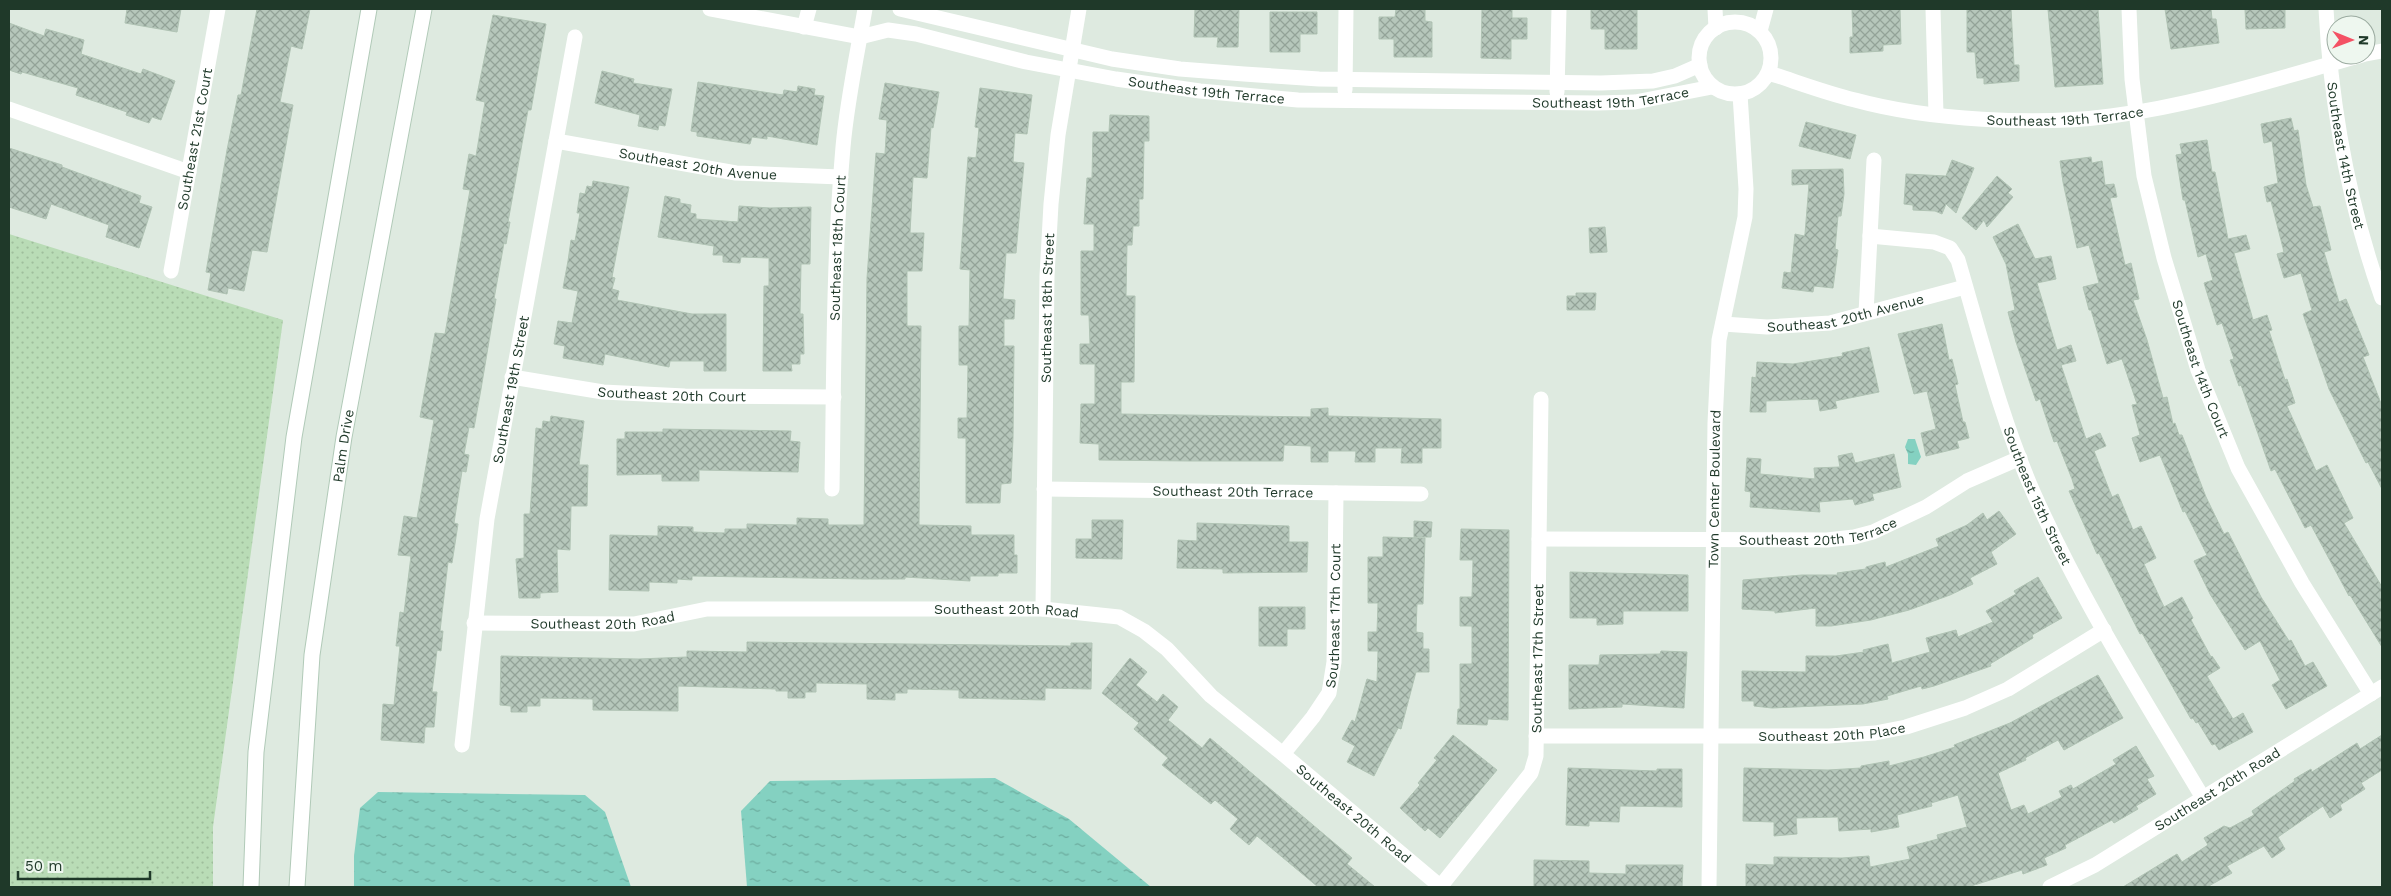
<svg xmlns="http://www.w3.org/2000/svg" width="2391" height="896" font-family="'Work Sans',sans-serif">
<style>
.grass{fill:url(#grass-dots)}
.water{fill:url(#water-ripples)}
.building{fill:url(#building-cross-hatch);stroke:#b0c3b4}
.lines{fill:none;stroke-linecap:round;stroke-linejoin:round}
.secondary-casing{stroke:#b1cab8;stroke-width:17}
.street{stroke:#fff;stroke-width:15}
.secondary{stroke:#fff;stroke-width:15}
.labels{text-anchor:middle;stroke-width:4.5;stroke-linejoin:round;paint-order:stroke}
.street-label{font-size:14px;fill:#1f3929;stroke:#eef7ef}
</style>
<defs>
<pattern id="grass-dots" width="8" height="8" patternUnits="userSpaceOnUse" patternTransform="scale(1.25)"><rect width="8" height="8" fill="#b9dcb6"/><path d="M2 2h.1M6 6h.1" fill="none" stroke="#9fbe9c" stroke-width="1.8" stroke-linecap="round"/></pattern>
<pattern id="water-ripples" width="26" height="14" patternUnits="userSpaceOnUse" patternTransform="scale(1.25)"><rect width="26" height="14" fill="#84d1c1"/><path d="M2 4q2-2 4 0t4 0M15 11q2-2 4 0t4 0" fill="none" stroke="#6bab9d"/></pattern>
<pattern id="building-cross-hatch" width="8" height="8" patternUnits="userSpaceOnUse" patternTransform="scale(1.25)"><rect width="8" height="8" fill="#b6c7bb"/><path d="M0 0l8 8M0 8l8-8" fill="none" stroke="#93a398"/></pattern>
</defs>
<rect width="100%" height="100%" fill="#deeae0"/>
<!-- grass -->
<polygon class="grass" points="9,234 283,320 213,827 213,887 9,887"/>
<!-- water -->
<g class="water">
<polygon points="1908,439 1915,439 1921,457 1916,465 1908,464 1908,454 1905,447"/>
<polygon points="995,778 1069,819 1151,887 747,887 741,811 770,781"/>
<polygon points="378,792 585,795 605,812 631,887 354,887 354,856 360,808"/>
</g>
<!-- building -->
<g class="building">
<polygon points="127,9 181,9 177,32 125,23"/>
<polygon points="257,9 310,9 302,49 291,46 280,102 293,105 267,252 252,250 244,291 228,288 227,294 208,290 211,273 206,272 227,150 238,95 241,95"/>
<polygon points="1195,9 1239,9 1238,47 1217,47 1218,37 1194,37"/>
<polygon points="1396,9 1425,9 1425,21 1432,22 1432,57 1394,57 1394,39 1379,39 1379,17 1395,17"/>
<polygon points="1482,9 1512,9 1512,18 1527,18 1527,39 1511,39 1511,59 1481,58"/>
<polygon points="1591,9 1637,9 1637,49 1605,49 1605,29 1591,29"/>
<polygon points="1852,9 1900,9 1901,44 1883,45 1883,51 1850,53 1850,37 1853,37"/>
<polygon points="1967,9 2011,9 2014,65 2019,65 2019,81 1984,84 1984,78 1977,78 1975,52 1967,52"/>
<polygon points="2048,9 2098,9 2103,84 2055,87"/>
<polygon points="2165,9 2211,9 2212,19 2216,19 2219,43 2171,49"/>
<polygon points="2245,9 2285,9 2285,28 2246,29"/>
<polygon points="1270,12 1317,12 1317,34 1300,34 1300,52 1270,52"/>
<polygon points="493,15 546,24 531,110 528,110 508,222 510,222 506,244 504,243 494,299 496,299 481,389 474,428 469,427 464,454 469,455 466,472 462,471 454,523 458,524 452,563 448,562 440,631 443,631 441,651 437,650 432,692 437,692 434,727 425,727 424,743 381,740 383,704 394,705 400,646 396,646 400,612 404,613 411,556 398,555 404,516 417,518 434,420 420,417 435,333 445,334 470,190 463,189 469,154 476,156 485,102 476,100"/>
<polygon points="9,23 44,36 46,29 84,40 81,54 141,74 143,69 175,81 161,120 152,117 149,123 126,115 127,112 76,95 78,88 22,72 21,74 9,70"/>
<polygon points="602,71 634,79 633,83 672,89 665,126 659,125 658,130 638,126 640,115 595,103"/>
<polygon points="698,82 783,95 784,90 797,92 798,86 815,89 814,95 824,96 817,145 767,136 767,139 752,137 750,144 697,136 697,132 691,131"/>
<polygon points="885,83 939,92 933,128 931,127 927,178 913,177 910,233 924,233 922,271 907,271 907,326 921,326 919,525 971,526 971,535 1014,535 1014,555 1017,555 1017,573 998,573 998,576 970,576 970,581 905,577 905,579 865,579 692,576 692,580 677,579 677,583 649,582 649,591 609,590 610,535 658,536 658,526 693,527 693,532 725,533 725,529 747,529 747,524 797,525 797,518 828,519 828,525 864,525 867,278 876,153 885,154 887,120 879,119"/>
<polygon points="980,88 1032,95 1027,134 1015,133 1013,162 1024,163 1016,253 1006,253 1003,299 1015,300 1014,319 1004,319 1004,346 1014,346 1013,438 1011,483 1001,484 1000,503 966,503 966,438 958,438 958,418 967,418 968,365 959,365 959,326 969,326 970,270 960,269 968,157 976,158 979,128 975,127"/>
<polygon points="1110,115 1149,116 1149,141 1144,141 1143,199 1139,199 1139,226 1133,226 1132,245 1127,245 1126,296 1135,296 1134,382 1121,382 1121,414 1311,417 1311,409 1328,408 1328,416 1441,419 1441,448 1422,448 1422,463 1401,463 1402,448 1375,448 1375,462 1355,462 1356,451 1328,451 1328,462 1311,462 1311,446 1284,445 1283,461 1190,461 1099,460 1099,444 1080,443 1081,404 1095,404 1095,364 1080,364 1080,344 1090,344 1089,315 1081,315 1081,251 1094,251 1094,224 1084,224 1087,178 1092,178 1093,132 1109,132"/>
<polygon points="2291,118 2294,131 2298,130 2306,185 2313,207 2320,206 2331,250 2324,252 2339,302 2346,299 2369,355 2363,357 2382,406 2382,489 2368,462 2366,463 2329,389 2303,314 2312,310 2301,273 2284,278 2277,254 2284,252 2271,201 2267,202 2264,187 2278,183 2272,141 2264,143 2261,124"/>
<polygon points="1806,122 1856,135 1850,159 1799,146"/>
<polygon points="2207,140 2212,172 2215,172 2228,239 2246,235 2250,249 2234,253 2253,320 2267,315 2272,330 2269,331 2285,380 2287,379 2295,403 2287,406 2316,471 2327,465 2353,518 2344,523 2382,587 2382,647 2350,595 2349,596 2311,525 2305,528 2275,469 2271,471 2241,385 2239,386 2230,360 2234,359 2222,323 2217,325 2204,283 2213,280 2206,254 2198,257 2185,200 2183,200 2176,155 2182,154 2180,144"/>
<polygon points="9,148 62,165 62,167 141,196 139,203 152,207 139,248 106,237 109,225 51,204 46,219 9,207"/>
<polygon points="2091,157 2092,163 2102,161 2105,185 2114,184 2117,197 2110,198 2125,265 2131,263 2139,299 2133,300 2147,340 2163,398 2167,397 2173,424 2175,423 2179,435 2182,435 2206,497 2224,534 2228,532 2261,597 2289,641 2291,640 2305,666 2313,662 2327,686 2286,709 2272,685 2280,680 2260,641 2245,650 2210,594 2194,561 2207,555 2185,511 2183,512 2160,455 2140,462 2132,438 2140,435 2132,405 2137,404 2122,359 2107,364 2091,310 2089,310 2083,287 2099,283 2089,245 2077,248 2063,182 2060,161"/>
<polygon points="1952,160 1974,168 1956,213 1946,204 1942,214 1935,211 1913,210 1913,205 1904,204 1906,174 1946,176"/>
<polygon points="1843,169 1844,194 1841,216 1838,216 1835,249 1838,250 1833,288 1814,286 1813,292 1782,288 1784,272 1791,273 1795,234 1804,236 1805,234 1809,184 1792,185 1792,170"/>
<polygon points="1997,176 2012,189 2008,193 2013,197 1987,227 1984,220 1976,230 1962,218"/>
<polygon points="593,181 629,187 612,277 615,278 612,289 619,291 617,300 692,314 726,314 726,371 704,371 704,361 670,361 669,367 605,354 603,365 563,358 565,346 554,344 558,321 572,323 578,291 563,288 568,261 571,240 575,241 580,213 577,213 580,193 585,194 587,186 592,187"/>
<polygon points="665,196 680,199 680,203 691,205 690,213 696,214 696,219 738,222 739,206 770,208 811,207 810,264 801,264 800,314 803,314 804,354 800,354 800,364 791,364 792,371 763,371 764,286 769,286 769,258 741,257 740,263 723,262 723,255 713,255 714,246 658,237"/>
<polygon points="2018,224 2035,259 2051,256 2056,279 2037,283 2057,350 2071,345 2076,361 2061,365 2086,439 2100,433 2106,446 2094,451 2112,497 2118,494 2133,530 2141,526 2156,558 2144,564 2164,607 2182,597 2193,618 2191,620 2211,657 2212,656 2220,668 2207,676 2233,719 2243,713 2253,732 2219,750 2215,744 2212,745 2198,722 2196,723 2193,718 2191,719 2142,633 2140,634 2099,553 2097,554 2069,491 2075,489 2072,479 2057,441 2054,442 2040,399 2036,401 2016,342 2008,312 2015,310 2006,264 1993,237"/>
<polygon points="1605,227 1607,252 1590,253 1589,228"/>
<polygon points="1576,293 1596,293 1595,310 1567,310 1567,296 1576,296"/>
<polygon points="1942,324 1949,360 1952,359 1958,384 1955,385 1963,422 1965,422 1969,438 1957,441 1959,448 1926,456 1921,433 1936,429 1927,391 1914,394 1898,334"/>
<polygon points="1869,347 1879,392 1835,401 1837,408 1820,411 1818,399 1766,401 1766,412 1750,412 1752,377 1756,378 1757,362 1793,364 1843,356 1842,353"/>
<polygon points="551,416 584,421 579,465 588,465 587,506 571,506 570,550 557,549 558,592 540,593 540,598 519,598 516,559 524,558 524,514 530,514 536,428 542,429 543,421 550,422"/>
<polygon points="663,429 791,431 790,441 800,442 798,472 699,470 699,481 662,481 662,474 617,475 617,439 625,439 625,432 663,432"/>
<polygon points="1852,453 1855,463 1894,454 1901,487 1872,494 1874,500 1855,505 1853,499 1819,502 1820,512 1750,507 1751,492 1745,491 1747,458 1761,459 1760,474 1815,479 1814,468 1840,467 1838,456"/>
<polygon points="1999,511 2016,534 1991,552 1997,564 1970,578 1973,584 1950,595 1909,610 1871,620 1831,626 1816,626 1816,608 1775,613 1775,611 1742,609 1743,580 1802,575 1838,575 1837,573 1866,569 1866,567 1885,562 1886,567 1939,546 1936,539 1967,525 1983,513 1987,520"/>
<polygon points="1092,520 1123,520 1122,559 1076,558 1076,539 1092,539"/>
<polygon points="1414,521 1432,522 1431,537 1414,537"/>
<polygon points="1197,523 1289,526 1289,542 1308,542 1307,572 1223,573 1223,569 1177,568 1178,540 1197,541"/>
<polygon points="1461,529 1509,530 1508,720 1488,719 1487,725 1457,724 1458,709 1460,709 1460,664 1472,664 1472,626 1460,626 1460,597 1472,597 1473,560 1460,560"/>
<polygon points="1383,537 1425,538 1423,604 1417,604 1416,632 1423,633 1423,649 1429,649 1429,672 1416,672 1401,729 1398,728 1374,776 1347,762 1355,746 1342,739 1352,720 1355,722 1367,679 1377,682 1378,651 1368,651 1368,632 1377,632 1378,603 1368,603 1368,557 1383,557"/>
<polygon points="1570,572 1688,575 1688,611 1623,611 1623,624 1597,625 1597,618 1570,618"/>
<polygon points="2038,577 2062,618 2032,635 2033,638 1990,664 1991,666 1934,686 1922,689 1921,686 1887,696 1888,699 1863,704 1772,708 1754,706 1754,701 1742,701 1742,671 1806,672 1806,656 1836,656 1864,652 1863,650 1888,644 1892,663 1930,652 1926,638 1956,630 1958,637 1993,622 1986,611 2016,594 2014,591"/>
<polygon points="1259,607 1305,607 1305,629 1287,629 1287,646 1259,646"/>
<polygon points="747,642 1071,646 1071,643 1092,643 1091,689 1045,688 1045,700 959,698 959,690 907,689 907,693 895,693 895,700 867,699 867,684 816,683 816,692 805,692 805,698 788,698 788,691 776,691 776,689 678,686 678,711 593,710 593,699 540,698 540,706 527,706 527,712 511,712 511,706 500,705 501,656 639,659 687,657 687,651 747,652"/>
<polygon points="1661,651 1687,652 1684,708 1622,704 1622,707 1569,709 1569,665 1599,665 1600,655 1660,654"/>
<polygon points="1130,658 1147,672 1136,685 1157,702 1163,694 1178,707 1168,720 1202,748 1210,738 1352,858 1347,864 1375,887 1318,887 1257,836 1249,845 1230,829 1238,819 1215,800 1211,804 1162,765 1168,758 1134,729 1139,723 1102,693"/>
<polygon points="2098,675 2123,718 2064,750 2058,740 2025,758 2026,760 1998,773 2011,810 2024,805 2028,814 2062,797 2059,791 2071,785 2073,789 2116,764 2113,760 2136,746 2154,776 2147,779 2156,794 2136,806 2138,809 2114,823 2112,820 2065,845 2066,848 2044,858 2047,865 2023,874 2022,870 1968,887 1746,887 1746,864 1774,865 1774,857 1842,858 1869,856 1870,867 1910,859 1907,847 1938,839 1937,835 1967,827 1958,795 1931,803 1932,806 1897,815 1899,827 1871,832 1871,829 1839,831 1838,817 1796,818 1797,834 1774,836 1774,822 1743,821 1744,768 1828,770 1861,768 1861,766 1889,761 1889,766 1924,757 1955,747 1954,745 2010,723"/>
<polygon points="1453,735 1497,770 1440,838 1428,828 1425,831 1400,808 1420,785 1418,783 1437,760 1434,758"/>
<polygon points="2382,735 2382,770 2361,783 2365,789 2340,805 2342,810 2330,818 2323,806 2278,837 2285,849 2272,858 2264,846 2227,866 2232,873 2207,887 2123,887 2177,854 2182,862 2208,845 2204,838 2224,826 2230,828 2254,815 2252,811 2295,781 2294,779 2311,769 2312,772 2357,743 2360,749"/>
<polygon points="1568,768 1657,771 1657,769 1682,769 1682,807 1620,806 1619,822 1589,821 1589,826 1566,825"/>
<polygon points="1534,860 1589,861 1589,873 1626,874 1626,865 1683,865 1682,887 1534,887"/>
</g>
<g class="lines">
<!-- secondary casing -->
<g class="secondary-casing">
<g id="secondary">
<polyline points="251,887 256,752 294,437 369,9"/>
<path id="s21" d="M297,887l15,-232 32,-218 80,-428"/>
</g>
</g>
<!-- street -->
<g class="street">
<path id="s1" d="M710,9l150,28 28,-7 28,4 110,28 90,17 84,12 98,9 299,3 38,-1 77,-15"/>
<polyline points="900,9 1112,59 1180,69 1244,74 1319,79 1601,83 1653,81 1675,76 1700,65"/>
<polyline points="1715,9 1716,28"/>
<polyline points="1933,9 1936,114"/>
<path id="s2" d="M2129,9l3,70 12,97 20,82 34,112 40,98 64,115 69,111"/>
<path id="s3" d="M2326,9c5,99 23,196 56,289"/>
<circle cx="1735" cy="58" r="36"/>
<polyline points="804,27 809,9"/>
<polyline points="1760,31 1766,9"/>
<polyline points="2366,54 2382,51"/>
<path id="s4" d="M1769,73c28,9 57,20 86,27 73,20 182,26 256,16 85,-11 168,-38 251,-61"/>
<polyline points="1345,90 1346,9"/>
<polyline points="1557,92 1559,9"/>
<polyline points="9,109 189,172"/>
<path id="s5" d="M556,141l180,32 105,4"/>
<path id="s6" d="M1870,236l64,6 16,6 8,12c23,78 43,159 76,234 47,106 110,205 169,304"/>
<path id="s7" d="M171,271l47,-262"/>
<polyline points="1866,313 1874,160"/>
<path id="s8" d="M1723,324l44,3 63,-4 135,-36"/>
<path id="s9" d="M512,377l91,15 82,4 149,1"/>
<path id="s10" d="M832,489c2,-114 1,-228 11,-342 4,-46 14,-92 22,-138"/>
<path id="s11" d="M1044,489l377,5"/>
<path id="s12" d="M1539,539l288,1 27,-3 19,-5 53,-25 41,-26 53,-23"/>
<path id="s13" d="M1043,609l4,-333 4,-72 7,-69 21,-126"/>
<path id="s14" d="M474,623l160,1 73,-15h336l76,8 25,14 23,18 44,47 72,58 158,133"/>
<path id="s15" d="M1536,736h293l46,-3 31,-6 59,-19 43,-19 96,-59"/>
<path id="s16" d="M462,745l25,-226 88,-482"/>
<path id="s17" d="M1283,754l30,-37 16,-24 5,-31 2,-169"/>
<path id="s18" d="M1440,887l91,-114 5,-17 5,-357"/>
<path id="s19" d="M1709,887l6,-464 4,-83 26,-123 1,-28 -6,-95"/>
<path id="s20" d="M2050,887l45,-22 287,-178"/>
</g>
<!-- secondary -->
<use href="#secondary" class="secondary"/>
</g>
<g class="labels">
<!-- street labels -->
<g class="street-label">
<text dy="5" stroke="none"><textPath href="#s1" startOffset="506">Southeast 19th Terrace</textPath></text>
<text dy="5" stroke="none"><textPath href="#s1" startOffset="911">Southeast 19th Terrace</textPath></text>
<text dy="5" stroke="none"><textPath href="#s4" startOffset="302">Southeast 19th Terrace</textPath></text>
<text dy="5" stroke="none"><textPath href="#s7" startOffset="134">Southeast 21st Court</textPath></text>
<text dy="5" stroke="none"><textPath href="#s3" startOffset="148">Southeast 14th Street</textPath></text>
<text dy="5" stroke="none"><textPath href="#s5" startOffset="144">Southeast 20th Avenue</textPath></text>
<text dy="5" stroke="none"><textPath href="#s10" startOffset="241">Southeast 18th Court</textPath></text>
<text dy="5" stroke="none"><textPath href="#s13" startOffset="301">Southeast 18th Street</textPath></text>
<text dy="5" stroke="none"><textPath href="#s8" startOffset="124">Southeast 20th Avenue</textPath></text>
<text dy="5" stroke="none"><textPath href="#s2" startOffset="369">Southeast 14th Court</textPath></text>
<text dy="5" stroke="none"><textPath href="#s16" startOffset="359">Southeast 19th Street</textPath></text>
<text dy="5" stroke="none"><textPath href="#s9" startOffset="161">Southeast 20th Court</textPath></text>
<text dy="5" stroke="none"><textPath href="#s21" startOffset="444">Palm Drive</textPath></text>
<text dy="5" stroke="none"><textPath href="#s19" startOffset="398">Town Center Boulevard</textPath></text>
<text dy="5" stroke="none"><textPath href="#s11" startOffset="189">Southeast 20th Terrace</textPath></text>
<text dy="5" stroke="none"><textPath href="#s6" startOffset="345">Southeast 15th Street</textPath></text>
<text dy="5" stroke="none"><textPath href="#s12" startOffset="280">Southeast 20th Terrace</textPath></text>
<text dy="5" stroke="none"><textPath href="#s14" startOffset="534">Southeast 20th Road</textPath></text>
<text dy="5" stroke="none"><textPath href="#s17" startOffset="154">Southeast 17th Court</textPath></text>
<text dy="5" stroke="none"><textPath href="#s14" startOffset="129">Southeast 20th Road</textPath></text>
<text dy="5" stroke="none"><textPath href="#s18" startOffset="261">Southeast 17th Street</textPath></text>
<text dy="5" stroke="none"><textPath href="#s15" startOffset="296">Southeast 20th Place</textPath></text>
<text dy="5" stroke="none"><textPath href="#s20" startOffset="194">Southeast 20th Road</textPath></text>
<text dy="5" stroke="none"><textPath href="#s14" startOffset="954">Southeast 20th Road</textPath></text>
</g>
</g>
<!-- border -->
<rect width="2391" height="896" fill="none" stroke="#1f3929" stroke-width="20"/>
<!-- north arrow -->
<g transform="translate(2351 40) rotate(91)"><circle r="24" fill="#eef7ef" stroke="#9baba0"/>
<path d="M0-4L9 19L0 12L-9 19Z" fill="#f45164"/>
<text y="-8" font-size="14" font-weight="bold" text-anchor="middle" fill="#1f3929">N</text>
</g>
<!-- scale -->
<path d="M18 871v8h132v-8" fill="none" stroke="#1f3929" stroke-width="2.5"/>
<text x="25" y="871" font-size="15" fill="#1f3929" stroke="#eef7ef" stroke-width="4" paint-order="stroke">50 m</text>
</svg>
